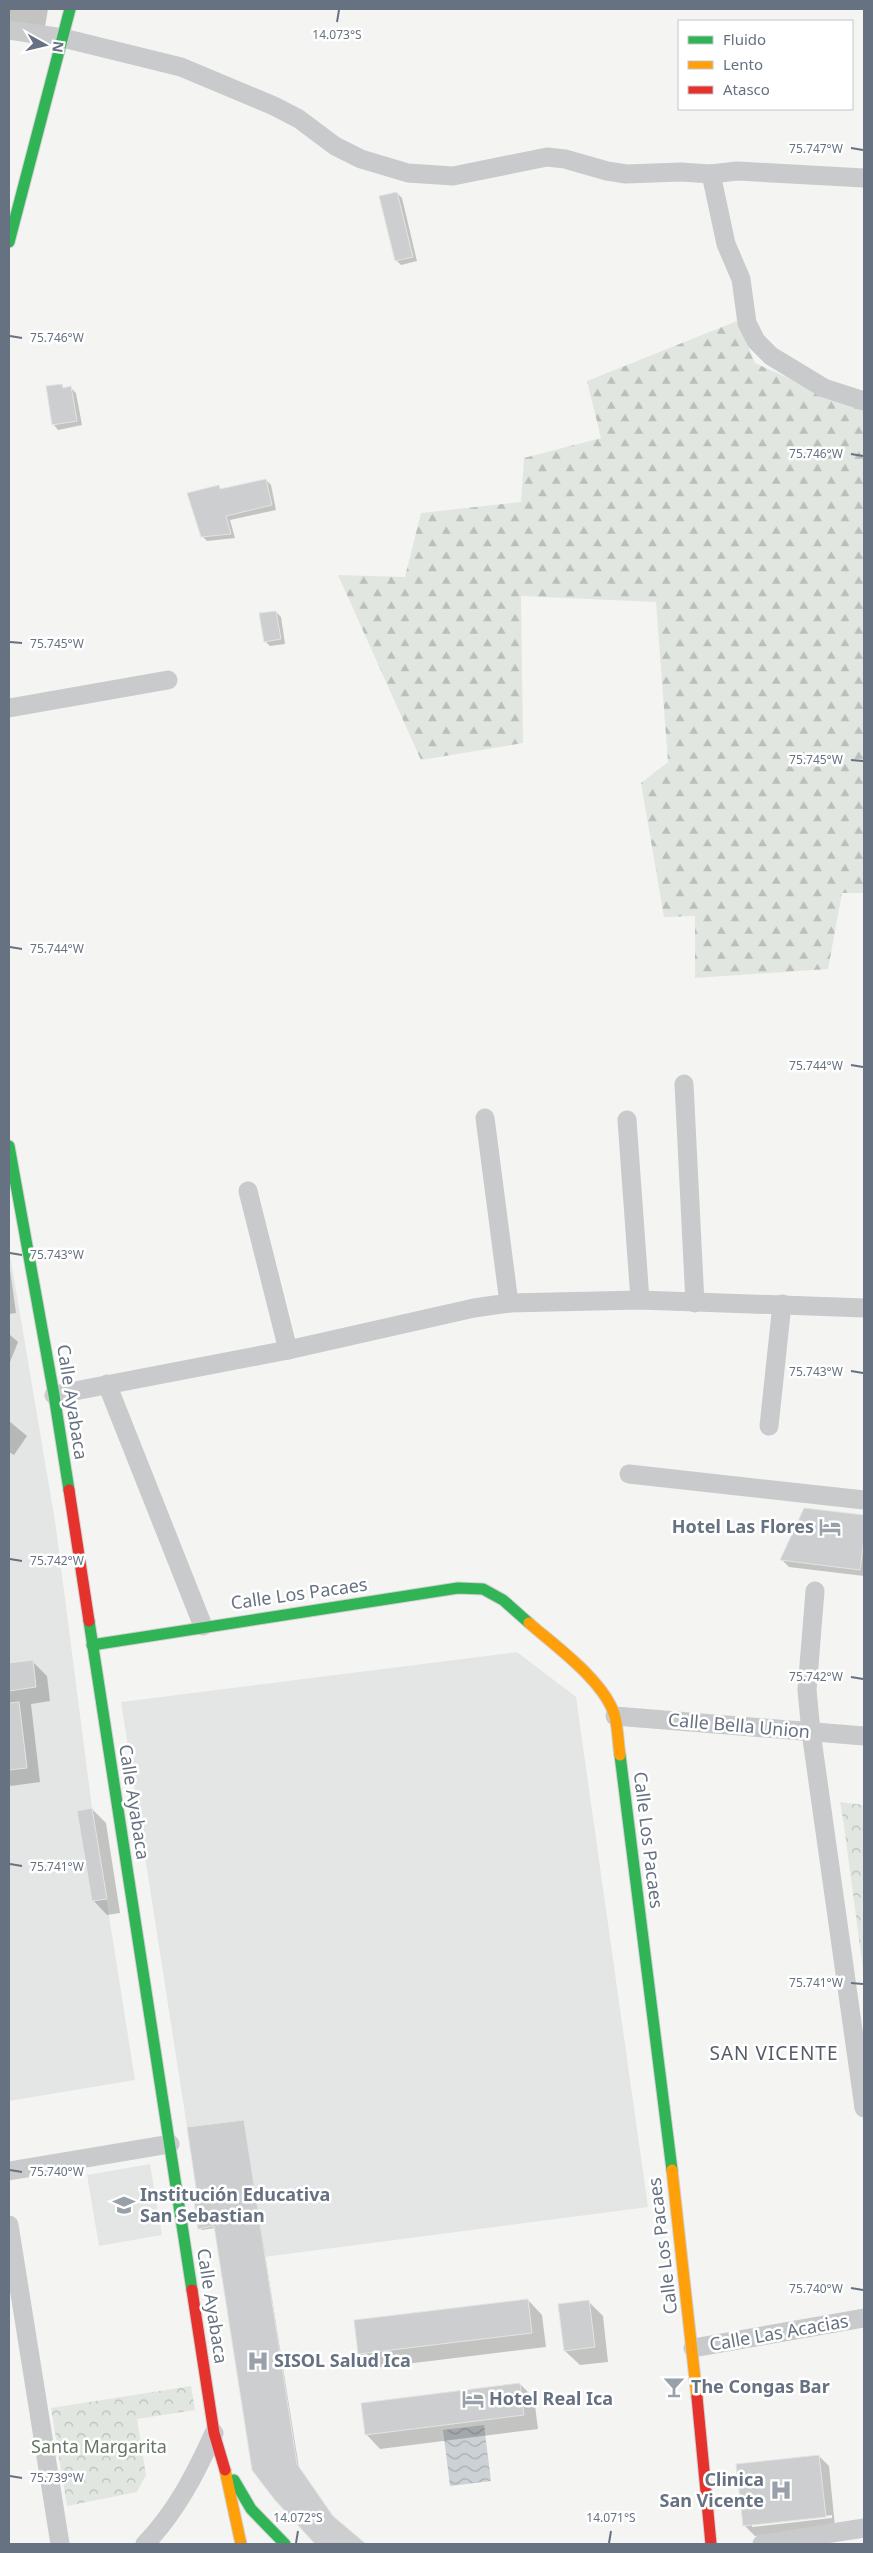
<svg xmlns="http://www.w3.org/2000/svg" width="873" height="2553" font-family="'Noto Sans',sans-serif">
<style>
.built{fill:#e4e6e6}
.forest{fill:url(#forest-firs)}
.park{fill:url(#park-crowns)}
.water{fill:url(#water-waves)}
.shadow{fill:#0003;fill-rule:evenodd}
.building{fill:#cccecf;stroke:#e4e4e3}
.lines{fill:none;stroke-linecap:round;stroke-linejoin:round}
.fast-casing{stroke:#d1d1d2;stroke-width:13}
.slow-casing{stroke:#d1d1d2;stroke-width:13}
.jam-casing{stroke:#d1d1d2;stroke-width:13}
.street{stroke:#c9cacb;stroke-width:19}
.fast{stroke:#30b455;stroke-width:11}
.slow{stroke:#ff9f0a;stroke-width:11}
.jam{stroke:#e5322d;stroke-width:11}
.ticks{fill:none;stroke:#667281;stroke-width:2}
.labels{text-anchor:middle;stroke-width:5;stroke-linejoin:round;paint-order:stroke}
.street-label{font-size:18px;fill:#667281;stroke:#fff}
.poi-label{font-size:18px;font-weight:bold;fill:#667281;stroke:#fff;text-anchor:start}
.park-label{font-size:18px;fill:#667965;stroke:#fff}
.neighbourhood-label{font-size:19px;letter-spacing:1px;fill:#545c67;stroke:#fff}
.ticks-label{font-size:12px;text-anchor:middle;fill:#667281;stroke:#fff;stroke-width:5;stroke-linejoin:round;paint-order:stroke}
</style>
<defs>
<pattern id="forest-firs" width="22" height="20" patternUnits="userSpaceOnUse" patternTransform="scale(1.25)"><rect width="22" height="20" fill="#e2e6e1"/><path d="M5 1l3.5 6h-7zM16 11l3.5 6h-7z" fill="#bbbfbc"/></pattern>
<pattern id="park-crowns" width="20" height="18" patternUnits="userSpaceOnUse" patternTransform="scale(1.25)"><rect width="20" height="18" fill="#e2e6e1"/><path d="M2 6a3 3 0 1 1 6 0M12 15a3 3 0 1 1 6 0" fill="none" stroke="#bbbfbc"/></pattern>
<pattern id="water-waves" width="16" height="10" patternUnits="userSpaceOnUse" patternTransform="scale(1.25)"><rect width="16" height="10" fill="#cbd1d5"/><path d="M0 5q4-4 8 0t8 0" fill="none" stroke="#a9aeb2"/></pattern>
</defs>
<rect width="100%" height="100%" fill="#f4f4f3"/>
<!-- built -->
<g class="built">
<polygon points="9,1249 55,1521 92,1808 135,2080 9,2101"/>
<polygon points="517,1652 576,1697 648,2207 264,2257 244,2121 187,2127 121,1702"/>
<polygon points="150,2164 162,2235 99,2246 87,2175"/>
</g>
<!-- forest -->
<polygon class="forest" points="737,321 755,363 813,389 864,407 864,893 842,893 828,969 695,978 695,916 664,917 641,783 668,762 656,602 521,596 523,743 421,760 338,575 405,577 421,513 521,502 524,458 601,438 587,381"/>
<!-- park -->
<g class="park">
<polygon points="840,1802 864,1805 864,1977 844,1826"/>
<polygon points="191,2386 195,2410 137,2419 146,2475 137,2492 67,2506 51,2408"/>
</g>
<!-- water -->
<polygon class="water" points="484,2425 491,2481 450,2486 443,2430"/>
<!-- shadow -->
<g class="shadow">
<polygon points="9,9 48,9 45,27 9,22"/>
<polygon points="397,193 402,198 417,261 401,265 396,260"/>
<polygon points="61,385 65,389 71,388 76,393 82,425 58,430 54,425"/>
<polygon points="266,480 271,485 276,510 230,520 235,538 207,541 202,536 218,486 222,490"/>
<polygon points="276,612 281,617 285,644 270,646 265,641"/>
<polygon points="9,1262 16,1313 9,1314"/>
<polygon points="9,1334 18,1342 10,1362 9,1362"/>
<polygon points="9,1421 27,1436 14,1455 9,1452"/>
<polygon points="805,1509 864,1516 864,1576 789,1567 782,1560"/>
<polygon points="32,1661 47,1676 50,1701 31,1704 40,1782 11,1786 9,1784 9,1664"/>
<polygon points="92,1809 106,1823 120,1913 107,1915 93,1900"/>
<polygon points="244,2122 299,2468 334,2519 366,2544 316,2544 305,2532 215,2228 202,2230 199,2228 200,2202"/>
<polygon points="528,2300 542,2315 546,2347 373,2368 359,2353"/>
<polygon points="589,2302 603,2316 608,2362 580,2365 565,2351 560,2305"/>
<polygon points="520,2384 534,2398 538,2429 380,2449 366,2434"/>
<path d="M819,2456l10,10 6,61 -80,9 -10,-10 -7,-61zM832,2515v3l-80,9v-3z"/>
</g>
<!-- building -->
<g class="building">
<polygon points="397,192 413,257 395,261 379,196"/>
<polygon points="62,384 63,388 71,386 77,421 52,425 46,386"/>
<polygon points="266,479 272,505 226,516 231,534 201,537 187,493 219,485 220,489"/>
<polygon points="276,611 281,639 264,642 259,613"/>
<polygon points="804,1508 864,1515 864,1539 860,1570 780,1560"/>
<polygon points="33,1660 36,1687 9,1691 9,1663"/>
<polygon points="19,1702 27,1768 9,1770 9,1703"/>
<polygon points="92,1808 107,1899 92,1901 77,1811"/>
<polygon points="244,2120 297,2464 333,2516 366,2544 315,2544 274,2499 252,2470 214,2226 198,2229 194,2201 198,2201 187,2127"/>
<polygon points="528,2299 532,2333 358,2354 354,2320"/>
<polygon points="589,2300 595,2347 564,2351 558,2304"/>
<polygon points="520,2383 524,2415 365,2435 361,2403"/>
<polygon points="819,2455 826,2517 743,2526 736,2464"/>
</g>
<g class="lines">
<!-- fast casing -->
<g class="fast-casing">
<g id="fast">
<polyline points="9,242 70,9"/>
<polyline points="9,1146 54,1395 69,1490"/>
<polyline points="89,1621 192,2290"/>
<polyline points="92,1645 458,1588 483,1589 503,1600 529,1623"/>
<polyline points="620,1755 672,2170"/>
<polyline points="234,2480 251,2509 285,2544"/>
</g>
</g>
<!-- slow casing -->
<g class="slow-casing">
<g id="slow">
<path d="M529,1623c26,23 77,59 86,94 3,12 3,26 5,38"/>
<polyline points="672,2170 697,2397"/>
<polyline points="225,2470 241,2544"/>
</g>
</g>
<!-- jam casing -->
<g class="jam-casing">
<g id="jam">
<polyline points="69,1490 89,1621"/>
<polyline points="192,2290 214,2433 225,2470"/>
<polyline points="697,2397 711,2544"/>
</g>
</g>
<!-- street -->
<g class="street">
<polyline points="9,30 63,38 181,67 274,106 299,119 335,146 361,159 408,173 453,176 547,157 565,159 607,171 626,174 681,172 711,174 737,171 864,178"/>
<polyline points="711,174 726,244 741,279 747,323 756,341 771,356 824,388 864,401"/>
<polyline points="9,708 168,680"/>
<polyline points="684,1084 695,1303"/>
<polyline points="485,1118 509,1303"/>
<polyline points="627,1120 640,1300"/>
<polyline points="248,1191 288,1350"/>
<polyline points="107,1384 203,1626"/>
<polyline points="54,1395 288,1350 474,1308 509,1303 640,1300 864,1308"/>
<polyline points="769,1426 782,1304"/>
<polyline points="629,1474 864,1500"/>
<polyline points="815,1591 807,1690 811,1732 864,2108"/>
<polyline points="615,1716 864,1736"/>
<polyline points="9,2171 170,2144"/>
<polyline points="9,2225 60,2544"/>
<polyline points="693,2348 864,2318"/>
<path d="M145,2544c31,-32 51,-71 69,-111"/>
<polyline points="762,2544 864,2528"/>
</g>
<!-- fast -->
<use href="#fast" class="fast"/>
<!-- slow -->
<use href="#slow" class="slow"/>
<!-- jam -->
<use href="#jam" class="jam"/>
</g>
<!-- ticks -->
<path class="ticks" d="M337,22l2,-12M851,148l12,2M10,336l12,2M851,454l12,2M10,642l12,1M851,760l12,1M10,947l12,2M851,1065l12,2M10,1253l12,2M851,1371l12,2M10,1559l12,2M851,1677l12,2M10,1864l12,2M851,1983l12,1M10,2170l12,2M851,2288l12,2M10,2476l12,2M296,2543l2,-12M609,2543l2,-12"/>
<!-- icons -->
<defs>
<g id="hotel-bare" transform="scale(1.725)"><path d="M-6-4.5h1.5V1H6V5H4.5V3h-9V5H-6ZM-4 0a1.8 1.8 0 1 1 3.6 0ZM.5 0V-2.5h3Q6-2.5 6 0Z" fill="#98a0a9" stroke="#fff" stroke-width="2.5" paint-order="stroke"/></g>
<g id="school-bare" transform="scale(1.725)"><path d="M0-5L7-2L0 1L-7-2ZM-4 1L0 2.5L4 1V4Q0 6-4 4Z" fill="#98a0a9" stroke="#fff" stroke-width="2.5" paint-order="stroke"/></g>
<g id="hospital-bare" transform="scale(1.725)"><path d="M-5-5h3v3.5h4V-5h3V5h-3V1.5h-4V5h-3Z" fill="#98a0a9" stroke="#fff" stroke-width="2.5" paint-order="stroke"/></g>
<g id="bar-bare" transform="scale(1.725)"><path d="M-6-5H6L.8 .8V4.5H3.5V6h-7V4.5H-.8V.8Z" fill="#98a0a9" stroke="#fff" stroke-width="2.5" paint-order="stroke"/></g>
</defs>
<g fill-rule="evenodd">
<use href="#hotel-bare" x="830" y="1527"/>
<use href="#school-bare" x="124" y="2205"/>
<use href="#hospital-bare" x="258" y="2361"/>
<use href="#bar-bare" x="674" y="2387"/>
<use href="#hotel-bare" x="473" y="2399"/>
<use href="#hospital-bare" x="781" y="2490"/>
</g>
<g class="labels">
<!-- street labels -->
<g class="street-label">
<text transform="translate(72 1402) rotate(81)" y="6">Calle Ayabaca</text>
<text transform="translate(299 1594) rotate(-8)" y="6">Calle Los Pacaes</text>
<text transform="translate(739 1726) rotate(5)" y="6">Calle Bella Union</text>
<text transform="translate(134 1802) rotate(81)" y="6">Calle Ayabaca</text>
<text transform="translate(648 1840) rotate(83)" y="6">Calle Los Pacaes</text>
<text transform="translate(663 2246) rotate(-97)" y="6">Calle Los Pacaes</text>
<text transform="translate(212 2306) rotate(81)" y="6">Calle Ayabaca</text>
<text transform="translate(779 2333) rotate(-10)" y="6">Calle Las Acacias</text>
</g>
<!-- poi labels -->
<g class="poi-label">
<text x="814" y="1533" text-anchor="end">Hotel Las Flores</text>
<text x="140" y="2201">Institución Educativa<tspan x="140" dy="21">San Sebastian</tspan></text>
<text x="274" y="2367">SISOL Salud Ica</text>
<text x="691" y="2393">The Congas Bar</text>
<text x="489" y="2405">Hotel Real Ica</text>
<text x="764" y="2486" text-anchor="end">Clinica<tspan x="764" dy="21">San Vicente</tspan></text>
</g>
<!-- park labels -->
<g class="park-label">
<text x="99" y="2453">Santa Margarita</text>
</g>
<!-- neighbourhood labels -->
<g class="neighbourhood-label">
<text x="774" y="2060">SAN VICENTE</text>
</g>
</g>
<g class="ticks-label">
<text x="337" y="39">14.073°S</text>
<text x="816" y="153">75.747°W</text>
<text x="57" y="342">75.746°W</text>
<text x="816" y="458">75.746°W</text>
<text x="57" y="648">75.745°W</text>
<text x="816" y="764">75.745°W</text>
<text x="57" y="953">75.744°W</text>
<text x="816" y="1070">75.744°W</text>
<text x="57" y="1259">75.743°W</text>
<text x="816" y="1376">75.743°W</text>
<text x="57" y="1565">75.742°W</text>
<text x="816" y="1681">75.742°W</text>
<text x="57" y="1871">75.741°W</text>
<text x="816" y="1987">75.741°W</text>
<text x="57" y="2176">75.740°W</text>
<text x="816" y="2293">75.740°W</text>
<text x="57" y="2482">75.739°W</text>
<text x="298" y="2522">14.072°S</text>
<text x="611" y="2522">14.071°S</text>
</g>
<!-- border -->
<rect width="873" height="2553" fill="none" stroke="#667281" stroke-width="20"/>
<!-- legend -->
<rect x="678" y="20" width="175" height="90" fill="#ffffff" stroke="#c2c7cd"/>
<rect x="688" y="36" width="25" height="8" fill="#30b455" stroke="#c2c7cd"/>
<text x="723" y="45" font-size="15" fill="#667281">Fluido</text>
<rect x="688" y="61" width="25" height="8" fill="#ff9f0a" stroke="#c2c7cd"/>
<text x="723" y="70" font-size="15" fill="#667281">Lento</text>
<rect x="688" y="86" width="25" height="8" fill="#e5322d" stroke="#c2c7cd"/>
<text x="723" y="95" font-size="15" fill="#667281">Atasco</text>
<!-- north arrow -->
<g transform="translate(45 45) rotate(98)" stroke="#ffffff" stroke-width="4" paint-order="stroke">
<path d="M0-4L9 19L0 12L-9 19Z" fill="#667281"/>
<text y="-8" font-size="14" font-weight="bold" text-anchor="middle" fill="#667281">N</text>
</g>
</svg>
